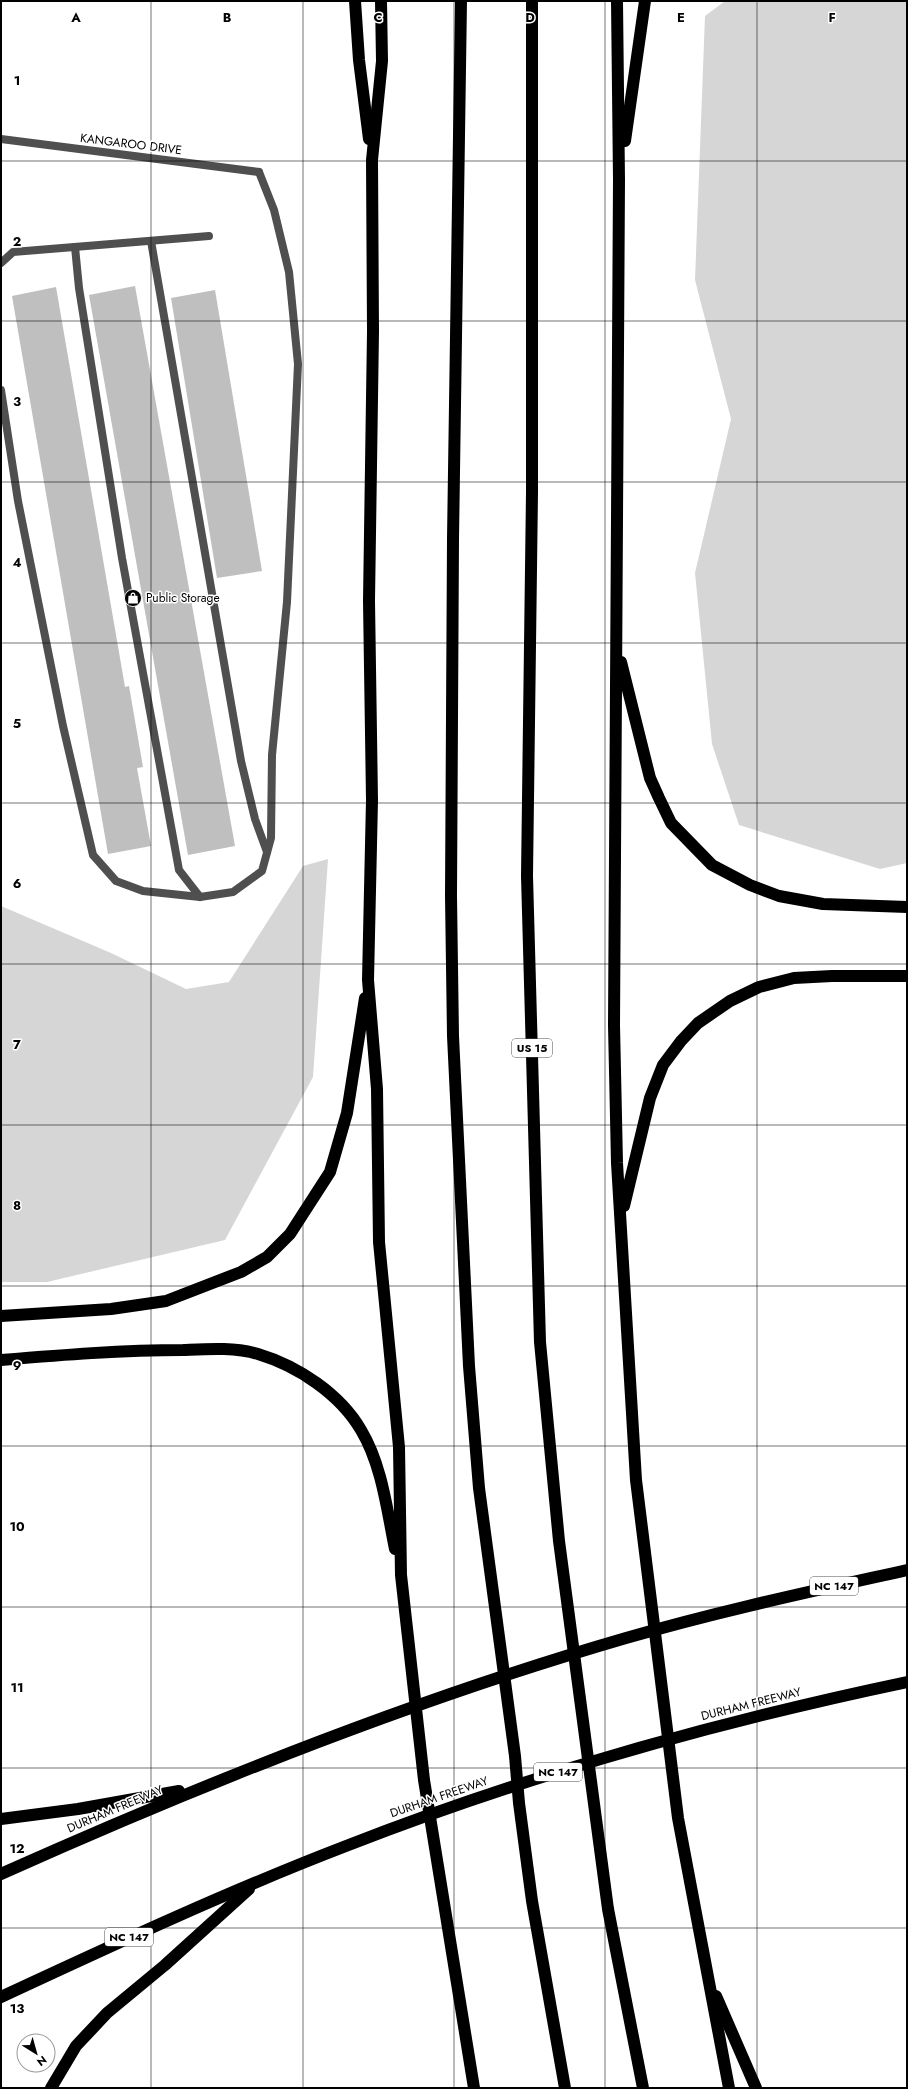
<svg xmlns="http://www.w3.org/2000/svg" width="908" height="2089" font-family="Jost,sans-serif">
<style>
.green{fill:#d6d6d6}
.building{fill:#bfbfbf}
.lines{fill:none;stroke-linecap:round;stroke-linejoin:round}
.lane{stroke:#4f4f4f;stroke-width:8}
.street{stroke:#4f4f4f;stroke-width:8}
.highway{stroke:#000;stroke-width:12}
.grid{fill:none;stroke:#000;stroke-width:1;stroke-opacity:0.55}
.labels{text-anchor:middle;stroke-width:3;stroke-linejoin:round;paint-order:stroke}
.shield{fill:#fff;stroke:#4c4c4c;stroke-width:1}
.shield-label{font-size:11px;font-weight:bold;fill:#000}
.street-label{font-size:12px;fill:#000;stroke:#fff}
.poi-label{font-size:12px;fill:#000;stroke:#fff;text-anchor:start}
.grid-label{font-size:13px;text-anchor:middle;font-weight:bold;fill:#000;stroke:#fff;stroke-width:3;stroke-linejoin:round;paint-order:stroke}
</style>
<rect width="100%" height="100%" fill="#fff"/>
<!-- green -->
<g class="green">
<polygon points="725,1 907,1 907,863 880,869 739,825 712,744 695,573 731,419 695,280 705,16"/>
<polygon points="328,859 313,1077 225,1240 47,1282 1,1282 1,906 111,953 186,989 229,982 303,866"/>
</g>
<!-- building -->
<g class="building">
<polygon points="135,286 235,846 188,855 89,295"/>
<polygon points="56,287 125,687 129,686 143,767 137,768 151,846 108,854 12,296"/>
<polygon points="215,290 262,571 217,578 171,298"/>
</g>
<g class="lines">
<!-- lane -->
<g class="lane">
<polyline points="151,241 241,761 255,819 267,852"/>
<polyline points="75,247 79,288 122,558 179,870 200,897"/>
<polyline points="1,263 13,252 209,236"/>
<polyline points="1,390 18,501 63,726 93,855 116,881 143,891 200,897 233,892 262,871 271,838 272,755 287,602 298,364 289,272 274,210 259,172"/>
</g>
<!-- street -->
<polyline class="street" points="1,139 259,172"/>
<!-- highway -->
<g class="highway">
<polyline points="355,1 359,60 369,139"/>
<polyline points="381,1 382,61 372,160 373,331 369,601 372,800 368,980 377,1089 379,1242 399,1447 401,1575 424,1780 474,2088"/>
<polyline points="461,1 453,539 451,896 453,1036 469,1366 479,1488 515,1756 519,1803 532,1901 565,2088"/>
<polyline points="532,1 532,492 527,876 540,1342 559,1541 608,1909 643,2088"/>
<polyline points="617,1 619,180 614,1025 617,1163 636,1480 678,1818 729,2088"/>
<polyline points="625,141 645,1"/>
<polyline points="621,662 650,778 659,798 671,823 712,865 750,885 779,896 823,904 907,907"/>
<polyline points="624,1206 650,1098 663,1065 681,1041 698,1023 730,1001 759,987 794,978 832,976 907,976"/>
<polyline points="1,1316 111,1309 166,1301 241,1272 267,1257 290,1234 330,1172 347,1113 365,998"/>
<path d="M1,1360c60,-5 121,-10 182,-10 24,-1 51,-3 75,4 40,12 82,40 103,76 21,35 26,80 34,119"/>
<polyline points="1,1819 78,1809 179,1791"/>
<path d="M1,1874c203,-91 411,-174 625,-236 93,-27 187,-47 281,-68"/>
<polyline points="716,1996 756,2088"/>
<path d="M1,1997c114,-53 228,-106 345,-151 182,-71 370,-124 561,-164"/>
<polyline points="51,2088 76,2046 107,2013 165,1965 249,1889"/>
</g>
</g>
<!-- grid -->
<path class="grid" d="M151,1v2087M303,1v2087M454,1v2087M605,1v2087M757,1v2087M1,161h906M1,321h906M1,482h906M1,643h906M1,803h906M1,964h906M1,1125h906M1,1286h906M1,1446h906M1,1607h906M1,1768h906M1,1928h906"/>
<!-- icons -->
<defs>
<g id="shop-disc" transform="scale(0.9)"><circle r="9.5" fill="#000" stroke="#fff"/><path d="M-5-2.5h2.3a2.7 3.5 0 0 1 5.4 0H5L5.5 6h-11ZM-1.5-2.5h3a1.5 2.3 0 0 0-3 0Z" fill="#fff"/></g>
</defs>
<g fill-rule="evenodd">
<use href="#shop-disc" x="133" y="598"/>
</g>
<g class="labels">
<!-- shield labels -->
<g class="shield">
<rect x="512" y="1039" width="40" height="18" rx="3"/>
<rect x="810" y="1577" width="48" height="18" rx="3"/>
<rect x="534" y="1763" width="48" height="18" rx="3"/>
<rect x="105" y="1928" width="48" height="18" rx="3"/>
</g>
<g class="shield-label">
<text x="532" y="1052">US 15</text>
<text x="834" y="1590">NC 147</text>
<text x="558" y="1776">NC 147</text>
<text x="129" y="1941">NC 147</text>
</g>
<!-- street labels -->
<g class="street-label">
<text transform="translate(131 144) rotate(7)" y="4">KANGAROO DRIVE</text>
<text transform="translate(751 1704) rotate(-14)" y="4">DURHAM FREEWAY</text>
<text transform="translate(439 1797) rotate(-19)" y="4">DURHAM FREEWAY</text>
<text transform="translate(115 1809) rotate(-23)" y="4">DURHAM FREEWAY</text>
</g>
<!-- poi labels -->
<g class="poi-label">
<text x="146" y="602">Public Storage</text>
</g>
</g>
<g class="grid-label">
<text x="76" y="22">A</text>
<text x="227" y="22">B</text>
<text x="378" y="22">C</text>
<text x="530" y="22">D</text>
<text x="681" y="22">E</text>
<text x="832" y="22">F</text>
<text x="17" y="85">1</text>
<text x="17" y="246">2</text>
<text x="17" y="406">3</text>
<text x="17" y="567">4</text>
<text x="17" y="728">5</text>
<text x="17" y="888">6</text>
<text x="17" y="1049">7</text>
<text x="17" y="1210">8</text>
<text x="17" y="1370">9</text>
<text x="17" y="1531">10</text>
<text x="17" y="1692">11</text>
<text x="17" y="1853">12</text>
<text x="17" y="2013">13</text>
</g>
<!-- border -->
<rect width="908" height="2089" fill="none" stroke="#000000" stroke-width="4"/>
<!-- north arrow -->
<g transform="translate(36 2053) rotate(143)"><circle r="19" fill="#ffffff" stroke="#999999"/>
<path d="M0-3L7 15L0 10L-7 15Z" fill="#000000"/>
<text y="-6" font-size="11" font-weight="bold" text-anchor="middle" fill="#000000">N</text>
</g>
</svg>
